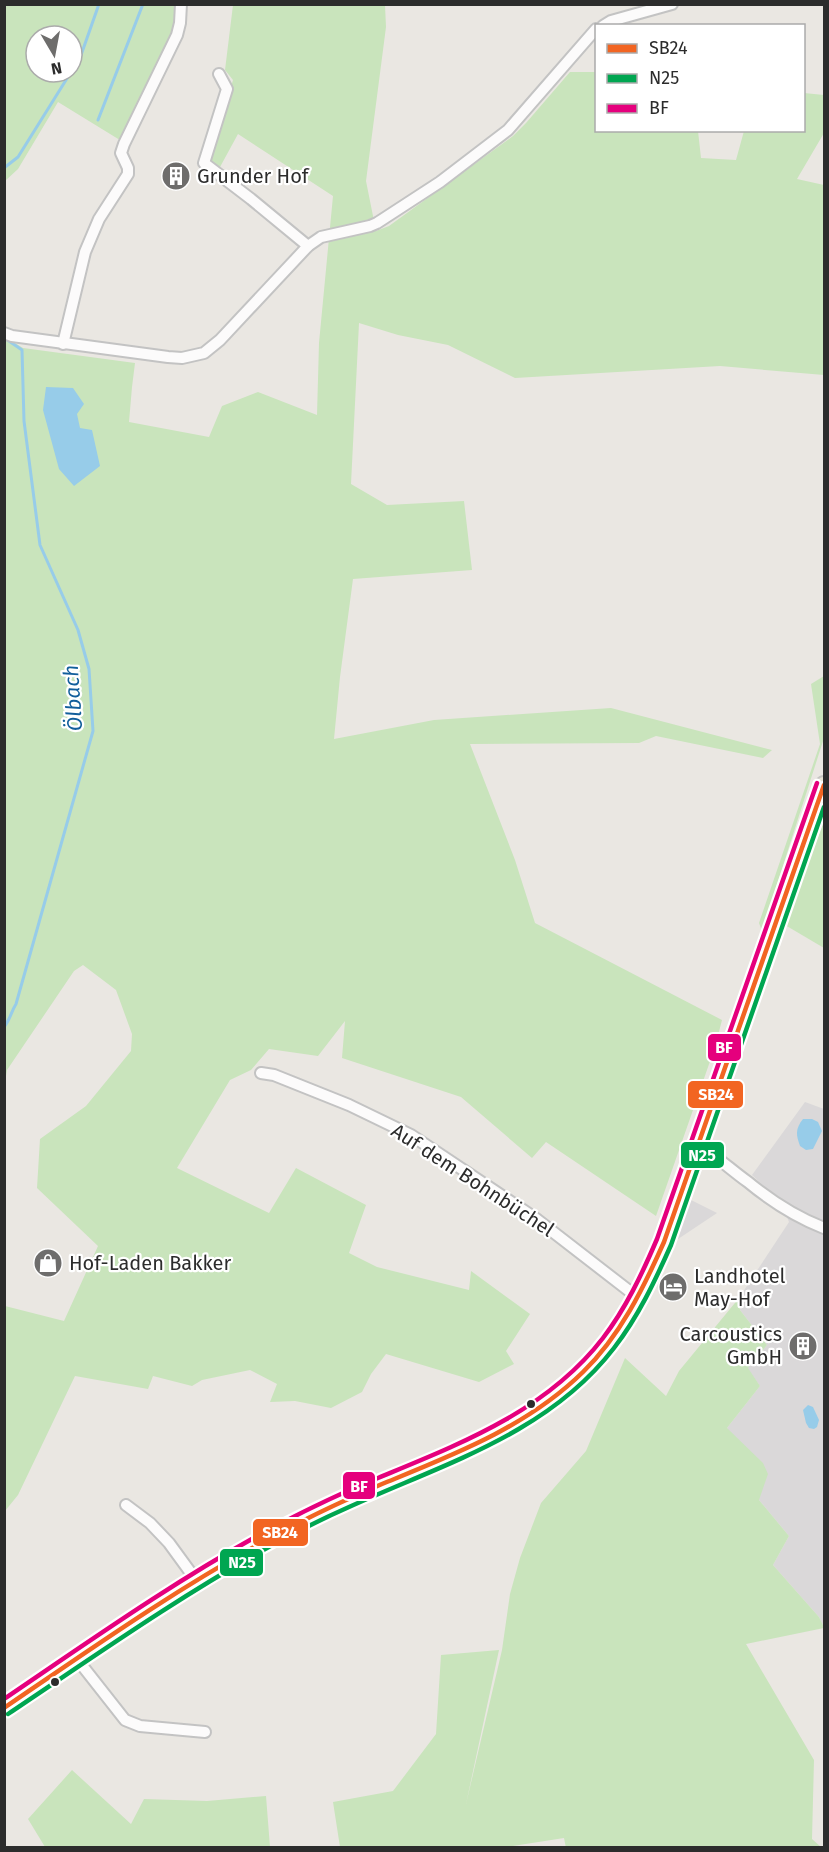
<svg xmlns="http://www.w3.org/2000/svg" width="829" height="1852" font-family="'Fira Sans',sans-serif">
<style>
.industrial{fill:#dad8d9}
.green{fill:#c9e4bc;fill-rule:evenodd}
.water{fill:#97cce9}
.lines{fill:none;stroke-linecap:round;stroke-linejoin:round}
.stream{stroke:#97cce9;stroke-width:3}
.street-casing{stroke:#c3c3c3;stroke-width:14}
.primary-casing{stroke:#c6c4c2;stroke-width:20}
.street{stroke:#fcfbfb;stroke-width:10}
.primary{stroke:#e7e4d5;stroke-width:16}
.bus-1-casing{stroke:#fff;stroke-width:9}
.bus-2-casing{stroke:#fff;stroke-width:9}
.bus-3-casing{stroke:#fff;stroke-width:9}
.bus-1{stroke:#f26522;stroke-width:4.5}
.bus-2{stroke:#00a651;stroke-width:4.5}
.bus-3{stroke:#e5007d;stroke-width:4.5}
.bus-dot{fill:#2c2c2c;stroke:#fff;stroke-width:2}
.labels{text-anchor:middle;stroke-width:4.5;stroke-linejoin:round;paint-order:stroke}
.poi-label{font-size:20px;fill:#2c2c2c;stroke:#fff;text-anchor:start}
.street-label{font-size:20px;fill:#2c2c2c;stroke:#fff}
.water-label{font-size:21px;font-style:italic;fill:#115e9b;stroke:#fff}
.line-badge{stroke:#fff;stroke-width:2}
.badge-label{font-size:16px;text-anchor:middle;font-weight:bold;fill:#fff}
</style>
<rect width="100%" height="100%" fill="#eae7e2"/>
<!-- industrial -->
<g class="industrial">
<polygon points="805,1102 824,1109 824,1627 819,1617 773,1565 789,1536 759,1500 727,1428 760,1386 747,1368 767,1345 740,1310 739,1298 789,1222 781,1202 752,1175"/>
<polygon points="691,1200 717,1213 678,1239 676,1238"/>
</g>
<!-- green -->
<g class="green">
<path d="M5,5h178l-55,140 -70,-43 -40,67 -13,12zM36,36h36v36h-36z"/>
<polygon points="233,5 385,5 386,27 366,181 376,231 389,226 513,136 526,123 570,72 596,72 596,130 698,131 701,158 736,160 744,131 804,130 804,93 824,95 824,133 797,179 824,185 824,375 720,366 515,378 448,345 398,335 359,323 351,484 387,505 464,501 472,570 353,579 340,677 334,739 434,720 611,708 772,750 763,758 656,736 639,743 470,744 515,860 535,923 722,1020 715,1047 656,1216 546,1142 532,1158 461,1097 342,1058 345,1021 318,1056 269,1049 251,1070 230,1080 177,1168 269,1213 296,1168 366,1205 349,1253 377,1267 469,1290 471,1271 530,1314 506,1351 514,1364 479,1382 386,1354 371,1374 362,1392 331,1408 295,1401 270,1402 277,1384 250,1370 202,1380 192,1386 153,1376 148,1389 75,1376 18,1495 5,1511 5,1306 64,1321 98,1246 37,1188 40,1139 86,1106 131,1051 132,1034 116,990 83,965 74,971 7,1070 5,1082 4,336 23,348 135,363 132,387 129,422 209,437 222,406 258,392 317,415 319,343 333,196 238,134 220,167 209,161 233,80 225,70"/>
<polygon points="824,676 824,738 762,931 759,923 820,744 811,684"/>
<polygon points="824,821 824,948 785,925"/>
<polygon points="739,1298 740,1310 767,1345 748,1368 760,1386 727,1428 763,1463 768,1474 759,1500 789,1536 773,1565 819,1617 824,1627 824,1628 746,1644 814,1760 812,1839 821,1847 566,1848 564,1838 506,1847 340,1847 333,1802 393,1791 436,1734 441,1655 499,1650 466,1804 502,1650 510,1594 520,1558 541,1503 586,1451 625,1358 666,1396 679,1371"/>
<polygon points="72,1770 131,1824 144,1799 207,1801 266,1796 270,1847 45,1847 28,1819"/>
</g>
<!-- water -->
<g class="water">
<polygon points="46,387 73,388 84,404 77,414 80,428 92,430 100,466 74,486 59,469 43,410"/>
<path d="M803,1119h9l6,3 4,9 -9,18 -7,1 -6,-4c-4,-11 -5,-17 3,-27z"/>
<polygon points="808,1405 813,1407 819,1420 817,1427 814,1429 809,1428 806,1423 803,1410"/>
</g>
<g class="lines">
<!-- stream -->
<g class="stream">
<polyline points="72,71 80,58 99,4"/>
<polyline points="98,120 143,4"/>
<polyline points="4,168 18,157 71,72"/>
<path d="M4,1027c6,-7 7,-15 12,-23l77,-273 -4,-62 -11,-39 -38,-85 -16,-124 -2,-71 -16,-11"/>
</g>
<!-- street casing -->
<g class="street-casing">
<g id="street">
<polyline points="603,26 611,21 672,4"/>
<polyline points="219,74 227,89 204,163 251,199 308,246"/>
<polyline points="4,333 12,336 168,357 182,358 204,353 220,340 308,246 321,237 370,226 377,223 440,182 508,130 596,29"/>
<polyline points="63,344 85,252 99,219 128,174 128,168 121,153 124,144 177,35 180,23 181,4"/>
<polyline points="261,1073 274,1075 349,1105 411,1135 535,1218 628,1290 639,1296"/>
<path d="M699,1146c18,10 32,24 49,36 23,19 48,35 76,46"/>
<polyline points="126,1505 150,1523 169,1543 196,1580"/>
<polyline points="77,1659 125,1720 140,1726 205,1732"/>
</g>
</g>
<!-- primary casing -->
<g class="primary-casing">
<path id="primary" d="M4,1708c100,-68 199,-137 307,-192 91,-46 198,-70 272,-144 72,-71 100,-183 132,-276 36,-104 74,-207 109,-311"/>
</g>
<!-- street -->
<use href="#street" class="street"/>
<!-- primary -->
<use href="#primary" class="primary"/>
<!-- bus-1 casing -->
<g class="bus-1-casing">
<path id="bus-1" d="M4,1708c88,-60 175,-121 268,-171 36,-20 73,-37 110,-53 71,-29 145,-57 201,-112 37,-36 60,-83 81,-130l160,-457"/>
</g>
<!-- bus-2 casing -->
<g class="bus-2-casing">
<path id="bus-2" d="M8,1714c88,-59 175,-120 268,-171 24,-13 48,-25 73,-36 94,-43 199,-73 265,-159 24,-31 41,-67 57,-103l153,-438"/>
</g>
<!-- bus-3 casing -->
<g class="bus-3-casing">
<path id="bus-3" d="M4,1699c87,-59 172,-119 264,-169 36,-19 73,-37 110,-52 82,-34 169,-67 225,-140 23,-30 39,-64 54,-99l160,-456"/>
</g>
<!-- bus-1 -->
<use href="#bus-1" class="bus-1"/>
<!-- bus-2 -->
<use href="#bus-2" class="bus-2"/>
<!-- bus-3 -->
<use href="#bus-3" class="bus-3"/>
</g>
<!-- icons -->
<defs>
<g id="building-disc" transform="scale(1.5)"><circle r="9.5" fill="#6e6d6c" stroke="#fff"/><path d="M-4-6H4V6H1V3H-1V6H-4ZM-2.5-4.3h1.7v1.8h-1.7ZM.8-4.3h1.7v1.8H.8ZM-2.5-1h1.7V.8h-1.7ZM.8-1h1.7V.8H.8Z" fill="#fff"/></g>
<g id="shop-disc" transform="scale(1.5)"><circle r="9.5" fill="#6e6d6c" stroke="#fff"/><path d="M-5-2.5h2.3a2.7 3.5 0 0 1 5.4 0H5L5.5 6h-11ZM-1.5-2.5h3a1.5 2.3 0 0 0-3 0Z" fill="#fff"/></g>
<g id="hotel-disc" transform="scale(1.5)"><circle r="9.5" fill="#6e6d6c" stroke="#fff"/><path d="M-6-4.5h1.5V1H6V5H4.5V3h-9V5H-6ZM-4 0a1.8 1.8 0 1 1 3.6 0ZM.5 0V-2.5h3Q6-2.5 6 0Z" fill="#fff"/></g>
</defs>
<g fill-rule="evenodd">
<use href="#building-disc" x="176" y="176"/>
<use href="#shop-disc" x="48" y="1263"/>
<use href="#hotel-disc" x="673" y="1287"/>
<use href="#building-disc" x="803" y="1346"/>
</g>
<!-- markers -->
<g class="bus-dot">
<circle cx="531" cy="1404" r="5"/>
<circle cx="55" cy="1682" r="5"/>
</g>
<g class="labels">
<!-- poi labels -->
<g class="poi-label">
<text x="197" y="183">Grunder Hof</text>
<text x="69" y="1270">Hof-Laden Bakker</text>
<text x="694" y="1283">Landhotel<tspan x="694" dy="23">May-Hof</tspan></text>
<text x="782" y="1341" text-anchor="end">Carcoustics<tspan x="782" dy="23">GmbH</tspan></text>
</g>
<!-- street labels -->
<g class="street-label">
<text transform="translate(473 1180) rotate(33)" y="7">Auf dem Bohnbüchel</text>
</g>
<!-- water labels -->
<g class="water-label">
<text transform="translate(73 698) rotate(-94)" y="7">Ölbach</text>
</g>
</g>
<g class="line-badge">
<rect x="707" y="1033" width="35" height="29" rx="6" fill="#e5007d"/>
<rect x="687" y="1080" width="57" height="29" rx="6" fill="#f26522"/>
<rect x="680" y="1141" width="45" height="28" rx="6" fill="#00a651"/>
<rect x="342" y="1471" width="34" height="29" rx="6" fill="#e5007d"/>
<rect x="252" y="1518" width="57" height="29" rx="6" fill="#f26522"/>
<rect x="219" y="1548" width="45" height="29" rx="6" fill="#00a651"/>
</g>
<g class="badge-label">
<text x="724" y="1053">BF</text>
<text x="716" y="1100">SB24</text>
<text x="702" y="1161">N25</text>
<text x="359" y="1492">BF</text>
<text x="280" y="1538">SB24</text>
<text x="242" y="1568">N25</text>
</g>
<!-- border -->
<rect width="829" height="1852" fill="none" stroke="#2c2c2c" stroke-width="12"/>
<!-- legend -->
<rect x="595" y="24" width="210" height="108" fill="#ffffff" stroke="#ababab" stroke-width="1.5"/>
<rect x="607" y="44" width="30" height="9" fill="#f26522" stroke="#ababab" stroke-width="1.5"/>
<text x="649" y="54" font-size="18" fill="#2c2c2c">SB24</text>
<rect x="607" y="74" width="30" height="9" fill="#00a651" stroke="#ababab" stroke-width="1.5"/>
<text x="649" y="84" font-size="18" fill="#2c2c2c">N25</text>
<rect x="607" y="104" width="30" height="9" fill="#e5007d" stroke="#ababab" stroke-width="1.5"/>
<text x="649" y="114" font-size="18" fill="#2c2c2c">BF</text>
<!-- north arrow -->
<g transform="translate(54 54) rotate(170)"><circle r="28" fill="#ffffff" stroke="#ababab" stroke-width="1.5"/>
<path d="M0-4.5L10 22L0 15L-10 22Z" fill="#6e6d6c"/>
<text y="-9" font-size="16" font-weight="bold" text-anchor="middle" fill="#2c2c2c">N</text>
</g>
</svg>
